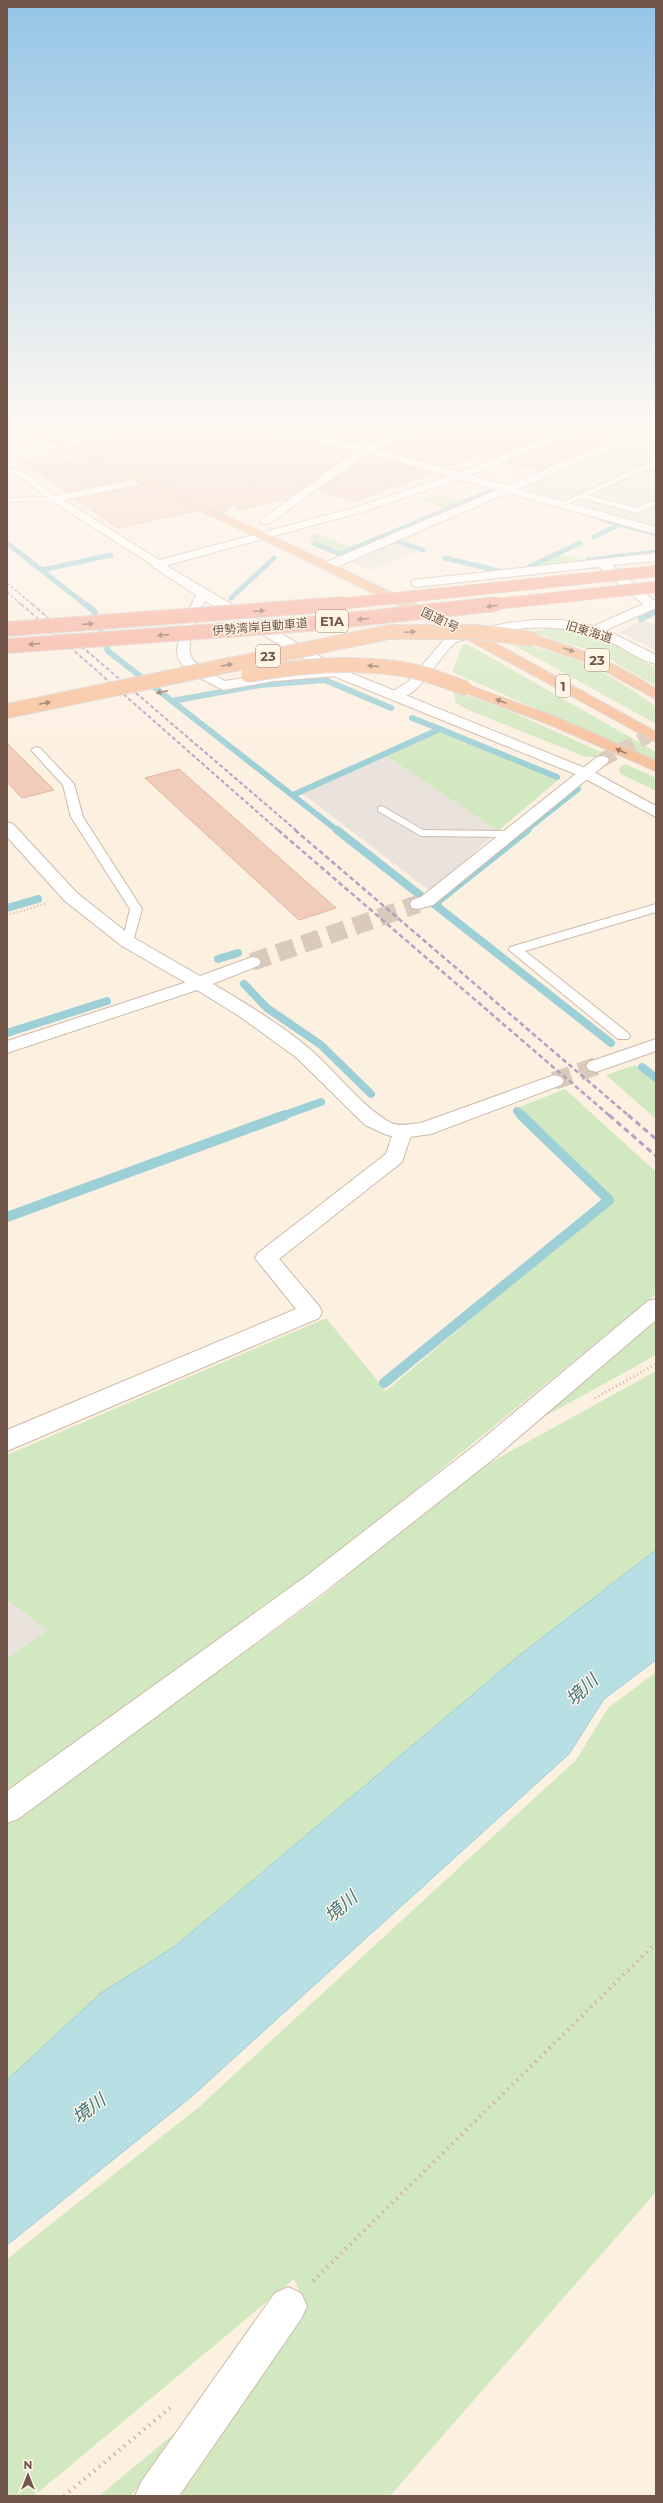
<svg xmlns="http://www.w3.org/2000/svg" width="663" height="2503" font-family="Montserrat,'Noto Sans JP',sans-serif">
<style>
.industrial{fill:#eae3dd}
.green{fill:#d2e8c0}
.water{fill:#b7dfe4;stroke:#9dcfd6}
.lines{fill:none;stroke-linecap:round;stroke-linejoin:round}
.stream-far3{stroke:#9dcfd6;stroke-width:5}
.stream-far2{stroke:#9dcfd6;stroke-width:6}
.stream-far1{stroke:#9dcfd6;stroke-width:8}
.stream{stroke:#9dcfd6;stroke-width:10}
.building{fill:#f0cdba;stroke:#e3b39a}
.minor-tunnel-far1{stroke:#dacabb;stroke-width:14;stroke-dasharray:14 7;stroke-linecap:butt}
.minor-tunnel{stroke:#dacabb;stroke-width:18;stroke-dasharray:18 9;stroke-linecap:butt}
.tertiary-tunnel{stroke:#dacabb;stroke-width:18;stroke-dasharray:18 9;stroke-linecap:butt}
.service-casing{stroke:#cebaab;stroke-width:2}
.minor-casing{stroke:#cebaab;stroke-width:2}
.tertiary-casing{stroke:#cebaab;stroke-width:2}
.secondary-casing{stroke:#d1b9a9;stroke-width:2}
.trunk-casing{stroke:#dad3d0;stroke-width:2}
.path-far2{stroke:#d5b19d;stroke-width:2;stroke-dasharray:1 2.5;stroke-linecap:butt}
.path-far1{stroke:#d5b19d;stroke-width:2.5;stroke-dasharray:1 3;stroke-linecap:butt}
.path{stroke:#d5b19d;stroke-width:4;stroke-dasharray:1.5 5;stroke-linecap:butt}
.service{fill:#fff;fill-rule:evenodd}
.minor{fill:#fff;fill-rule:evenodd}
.tertiary{fill:#fff;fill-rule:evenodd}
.secondary{fill:#fff;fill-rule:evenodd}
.trunk{fill:#f7c09a;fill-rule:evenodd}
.rail-far3{stroke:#b2a1c4;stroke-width:1.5;stroke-dasharray:3 2;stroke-linecap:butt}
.rail-far2{stroke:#b2a1c4;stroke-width:2;stroke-dasharray:4 2.5;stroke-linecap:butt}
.rail-far1{stroke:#b2a1c4;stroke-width:2.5;stroke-dasharray:5 3;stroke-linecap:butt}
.rail{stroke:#b2a1c4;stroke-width:3;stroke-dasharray:6 4;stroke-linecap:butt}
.trunk-bridge-casing{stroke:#dad3d0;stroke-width:16;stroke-linecap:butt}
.motorway-bridge-far1-casing{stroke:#dad3d0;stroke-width:12;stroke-linecap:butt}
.motorway-bridge-casing{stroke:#dad3d0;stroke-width:16;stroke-linecap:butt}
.trunk-bridge{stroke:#f7c09a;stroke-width:14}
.motorway-bridge-far1{stroke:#f5ad99;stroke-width:11}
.motorway-bridge{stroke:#f5ad99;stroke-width:14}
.oneway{fill:#8c6759}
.oneway2{fill:#93705d}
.labels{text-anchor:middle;stroke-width:3;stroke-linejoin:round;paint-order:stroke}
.far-street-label{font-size:12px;fill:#725649;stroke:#fff5e7}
.shield{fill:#fff5e7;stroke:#9c8678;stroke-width:1}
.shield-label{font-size:13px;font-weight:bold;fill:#725649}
.near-water-label{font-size:18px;font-style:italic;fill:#40777f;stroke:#fff5e7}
</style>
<rect width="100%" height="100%" fill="#fcf0e1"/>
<!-- industrial -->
<g class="industrial">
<polygon points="653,430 656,431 656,527 521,487"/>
<polygon points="395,541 420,550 371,570 348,560"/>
<polygon points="641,620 656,625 656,650 619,632"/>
<polygon points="386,756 498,831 430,891 303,794"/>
<polygon points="7,1600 47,1630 7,1658"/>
</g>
<!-- green -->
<g class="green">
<polygon points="492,489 495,489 448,509 420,500 438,495 457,501"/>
<polygon points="313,532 353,548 340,554 309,541"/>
<polygon points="562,554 583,560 535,566"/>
<path d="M552,628c39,-1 72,21 104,40v18l-59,-34 -69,-20z"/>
<path d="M516,643c58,12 93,29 140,64v17l-142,-79z"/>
<polygon points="467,644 656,752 656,761 452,672 462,645"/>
<polygon points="454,691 510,711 612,757 610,759 583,756 468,710 456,703"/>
<polygon points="440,731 558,780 498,831 386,756"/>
<polygon points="625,764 656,778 656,791 621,774 619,768"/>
<polygon points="635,1065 656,1080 656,1119 606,1075"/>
<polygon points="565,1089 656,1172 656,1294 311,1575 7,1792 7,1658 47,1630 7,1600 7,1455 326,1318 386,1391 612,1200 517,1108"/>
<polygon points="656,1317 656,1355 513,1434"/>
<polygon points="656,1371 656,1550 516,1658 174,1947 101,1993 7,2080 7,1822 324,1595 468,1475"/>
<polygon points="656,1672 656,2192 390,2496 177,2496 307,2306 294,2279 34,2496 7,2496 7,2259 199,2107 576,1760 608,1708"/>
<polygon points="182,2427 131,2496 99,2496"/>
</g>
<!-- water -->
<polygon class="water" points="656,1550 656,1660 604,1699 569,1754 190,2098 7,2245 7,2080 101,1993 174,1947 516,1658"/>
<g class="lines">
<!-- stream-far3 -->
<g class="stream-far3">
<polyline points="343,442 377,426"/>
<polyline points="602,519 656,534"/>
<polyline points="594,537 620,524"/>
<polyline points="396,541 423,550"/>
<polyline points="7,543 86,605"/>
<polyline points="315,544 340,554 497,489"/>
<polyline points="445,558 499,571"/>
<polyline points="588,560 656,552"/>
<polyline points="529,567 580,543"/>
<polyline points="42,570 111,555"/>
<polyline points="231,598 274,558"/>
</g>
<!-- stream-far2 -->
<g class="stream-far2">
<polyline points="85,604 94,611 108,651 338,831"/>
<polyline points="641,619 656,611"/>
<polyline points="172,701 260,685 325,680 391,708"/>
<polyline points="412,718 440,729"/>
<polyline points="293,795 440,729 557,777"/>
<polyline points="525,831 578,789"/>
</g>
<!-- stream-far1 -->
<g class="stream-far1">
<polyline points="337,830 420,895"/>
<polyline points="527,830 434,904 611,1043"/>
<polyline points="7,908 38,899"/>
<polyline points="218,959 238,953"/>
<polyline points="244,984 267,1008 321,1045 371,1094"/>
<polyline points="7,1033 107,1001"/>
<polyline points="642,1067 656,1078"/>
<polyline points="517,1111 522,1116"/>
<polyline points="282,1116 321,1102"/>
</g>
<!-- stream -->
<g class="stream">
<polyline points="7,1217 285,1115"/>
<polyline points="384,1383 609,1200 521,1115"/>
</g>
</g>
<!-- building -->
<g class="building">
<polygon points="76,426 115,426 75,438"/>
<polygon points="134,426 242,426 256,430 353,451 286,500 280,499 242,510 232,505 224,513 75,446"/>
<polygon points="327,426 414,426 365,444 311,433"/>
<polygon points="431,426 573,426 492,458 478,455 448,467 381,449 430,429"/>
<polygon points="586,429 618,437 538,470 507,462"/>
<polygon points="57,454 73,462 74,455 127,479 66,492 22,460"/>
<polygon points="368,455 433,473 354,501 319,490"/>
<polygon points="141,485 196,511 117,528 76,499"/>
<polygon points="7,743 54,790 22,798 7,782"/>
<polygon points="179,769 336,908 299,920 145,778"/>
</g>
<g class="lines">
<!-- minor-tunnel-far1 -->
<polyline class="minor-tunnel-far1" points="602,760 656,732"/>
<!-- minor-tunnel -->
<polyline class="minor-tunnel" points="252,962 418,904"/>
<!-- tertiary-tunnel -->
<polyline class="tertiary-tunnel" points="554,1081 596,1066"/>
<!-- service casing -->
<g class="service-casing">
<g id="service">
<polygon points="656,460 656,465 588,495 636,508 656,500 656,505 637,513 581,498 562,506 558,504"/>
<polygon points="7,468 21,470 59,499 55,501 7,502 7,498 47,497 16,474 7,472"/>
<polygon points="36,747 40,748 74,784 83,817 142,909 132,945 124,945 122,942 130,909 71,817 63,785 31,750"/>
<polygon points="382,806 423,830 509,831 515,834 509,837 421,836 378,811 378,807"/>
<polygon points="656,904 656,912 525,951 628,1033 630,1036 628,1039 618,1039 509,950 510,947"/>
</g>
</g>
<!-- minor casing -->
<g class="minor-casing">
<g id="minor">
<polygon points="119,426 133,426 66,447 57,445"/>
<polygon points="251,426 268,426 365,446 417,426 430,426 429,428 376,449 507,485 648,426 656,426 656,429 518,489 656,527 656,534 508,493 332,569 324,569 322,566 324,563 497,490 368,453 269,524 261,524 261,520 357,450 256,429"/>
<polygon points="141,478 146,481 145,483 55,502 49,499 55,496"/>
<path d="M656,553v8l-44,4 41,35 3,-1v9l-50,22 50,25v9c-18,-4 -34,-18 -52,-25 -46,-19 -98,-12 -145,2 -18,6 -39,65 -70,57l-2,-3 22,-14 38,-45 60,-13 28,-3h27l32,6 49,-22 -44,-37 -182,20 -4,-1 -2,-3 2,-3z"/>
<path d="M203,590l6,4c-8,14 -28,53 -15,67 8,9 21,14 31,20l49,-8 62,-5 7,4 -7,4 -62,5 -51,9 -27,-14 -12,-9 -6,-9 -1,-9 7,-30 13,-25z"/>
<polygon points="602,756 607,757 609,760 607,763 433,905 418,909 412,908 410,904 412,900 421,897 597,757"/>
<polygon points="7,822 13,824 77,893 134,938 200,976 252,957 258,958 261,962 258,966 205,987 193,987 122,946 65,901 7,837"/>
<polygon points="402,1126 409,1127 412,1132 402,1162 279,1259 319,1306 322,1312 319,1318 7,1451 7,1430 296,1309 255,1258 258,1253 386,1154 395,1127"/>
<polygon points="656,1299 656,1320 492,1460 323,1593 18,1819 7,1823 7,1791 305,1577 474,1446 648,1301"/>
<polygon points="288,2287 301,2293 307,2306 301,2319 179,2496 135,2496 141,2482 275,2293"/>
</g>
</g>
<!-- tertiary casing -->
<g class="tertiary-casing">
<g id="tertiary">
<polygon points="62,442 66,443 66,447 7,458 7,452"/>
<polygon points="157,560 341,669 590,770 656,806 656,817 580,776 331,675 199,597 153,567 151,564 153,561"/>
<path d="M199,978l6,1c36,22 75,44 107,72 26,23 49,55 79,72 9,4 20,1 30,0l133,-48 7,2 3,4 -3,4 -130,49 -29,4 -15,-3 -22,-10 -68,-67 -58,-42 -42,-26 -190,63v-12z"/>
<polygon points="656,1039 656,1051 596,1072 589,1070 586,1066 589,1062"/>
</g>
</g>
<!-- secondary casing -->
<g class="secondary-casing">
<polygon id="secondary" points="577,426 590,426 465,477 362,512 157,568 49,499 55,496 59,497 159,560 354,508 457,473"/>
</g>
<!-- trunk casing -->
<g class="trunk-casing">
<g id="trunk">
<polygon points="15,426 27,426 295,547 475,632 656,732 656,742 465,638 287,551"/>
<path d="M532,635c44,11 86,29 124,54v10l-64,-35 -65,-22 -2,-3z"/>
<polygon points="465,684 556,717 656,761 656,771 546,723 460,691 458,688"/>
</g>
</g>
<!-- path-far2 -->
<polyline class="path-far2" points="7,915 45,904"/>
<!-- path-far1 -->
<polyline class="path-far1" points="595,1398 656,1364"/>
<!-- path -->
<g class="path">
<polyline points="313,2281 656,1943"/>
<polyline points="64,2496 170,2408"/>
</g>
<!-- service -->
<use href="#service" class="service"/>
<!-- minor -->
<use href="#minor" class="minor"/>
<!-- tertiary -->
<use href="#tertiary" class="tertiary"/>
<!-- secondary -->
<use href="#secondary" class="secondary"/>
<!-- trunk -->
<use href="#trunk" class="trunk"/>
<!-- rail-far3 -->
<g class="rail-far3">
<polyline points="7,583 33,605"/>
<polyline points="7,592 22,605"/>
</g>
<!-- rail-far2 -->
<g class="rail-far2">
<polyline points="21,604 279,831"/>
<polyline points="32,604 297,831"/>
</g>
<!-- rail-far1 -->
<g class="rail-far1">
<polyline points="278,830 610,1116"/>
<polyline points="295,830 629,1116"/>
</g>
<!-- rail -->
<g class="rail">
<polyline points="609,1115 656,1156"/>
<polyline points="628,1115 656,1139"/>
</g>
<!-- trunk-bridge casing -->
<g class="trunk-bridge-casing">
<g id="trunk-bridge">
<path d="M248,675c54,-10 110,-15 165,-4 17,4 35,11 52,17"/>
<polyline points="7,711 389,632 477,632 532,639"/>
</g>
</g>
<!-- motorway-bridge-far1 casing -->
<g class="motorway-bridge-far1-casing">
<g id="motorway-bridge-far1">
<polyline points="329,605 656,571"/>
<polyline points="487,605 656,587"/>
</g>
</g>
<!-- motorway-bridge casing -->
<g class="motorway-bridge-casing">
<g id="motorway-bridge">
<polyline points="7,629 342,604"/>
<polyline points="7,646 310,624 496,604"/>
</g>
</g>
<!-- trunk-bridge -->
<use href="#trunk-bridge" class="trunk-bridge"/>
<!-- motorway-bridge-far1 -->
<use href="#motorway-bridge-far1" class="motorway-bridge-far1"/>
<!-- motorway-bridge -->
<use href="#motorway-bridge" class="motorway-bridge"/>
</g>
<!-- one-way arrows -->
<defs><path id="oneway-solid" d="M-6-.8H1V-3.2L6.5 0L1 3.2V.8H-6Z"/></defs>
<g class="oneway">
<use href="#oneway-solid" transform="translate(492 606) rotate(174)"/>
<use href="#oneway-solid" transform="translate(259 611) rotate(-4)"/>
<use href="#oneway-solid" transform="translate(363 619) rotate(175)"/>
<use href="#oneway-solid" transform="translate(88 624) rotate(-4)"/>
<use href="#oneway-solid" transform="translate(163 635) rotate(176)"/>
<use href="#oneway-solid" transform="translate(34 644) rotate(176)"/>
</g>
<g class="oneway2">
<use href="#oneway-solid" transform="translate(410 632) rotate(-2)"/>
<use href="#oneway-solid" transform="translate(569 650) rotate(19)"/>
<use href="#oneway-solid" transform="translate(227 665) rotate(-12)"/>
<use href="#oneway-solid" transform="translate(373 666) rotate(-176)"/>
<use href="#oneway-solid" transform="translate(162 692) rotate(168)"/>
<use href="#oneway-solid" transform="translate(501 701) rotate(-159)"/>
<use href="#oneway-solid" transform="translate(45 703) rotate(-12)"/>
<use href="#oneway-solid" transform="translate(621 751) rotate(-156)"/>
</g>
<!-- sky -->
<linearGradient id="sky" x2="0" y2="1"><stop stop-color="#94c5e6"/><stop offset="0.55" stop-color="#fef8f2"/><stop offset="1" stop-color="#fef8f2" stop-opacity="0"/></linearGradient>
<rect width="663" height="776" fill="url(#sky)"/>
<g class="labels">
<!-- far-street labels -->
<g class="far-street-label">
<text transform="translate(440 620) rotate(26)" y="4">国道1号</text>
<text transform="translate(260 627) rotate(-5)" y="4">伊勢湾岸自動車道</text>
<text transform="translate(589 632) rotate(17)" y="4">旧東海道</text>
</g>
<!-- shield labels -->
<g class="shield">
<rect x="316" y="610" width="32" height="22" rx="3"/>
<rect x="256" y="645" width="24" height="22" rx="3"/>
<rect x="585" y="649" width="24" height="22" rx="3"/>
<rect x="556" y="675" width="14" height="22" rx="3"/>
</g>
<g class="shield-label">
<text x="332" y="626">E1A</text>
<text x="268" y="661">23</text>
<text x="597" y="665">23</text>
<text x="563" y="691">1</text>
</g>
<!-- near-water labels -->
<g class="near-water-label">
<text transform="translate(582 1690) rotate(-43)" y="6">境川</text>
<text transform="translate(341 1907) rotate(-41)" y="6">境川</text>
<text transform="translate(89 2109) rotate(-37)" y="6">境川</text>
</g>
</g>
<!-- border -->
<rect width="663" height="2503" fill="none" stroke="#725649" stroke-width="16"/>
<!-- north arrow -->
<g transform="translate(28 2475)" stroke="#fff5e7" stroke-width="3" paint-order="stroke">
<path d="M0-3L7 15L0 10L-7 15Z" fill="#725649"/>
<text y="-6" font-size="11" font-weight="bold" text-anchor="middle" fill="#725649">N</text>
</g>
</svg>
